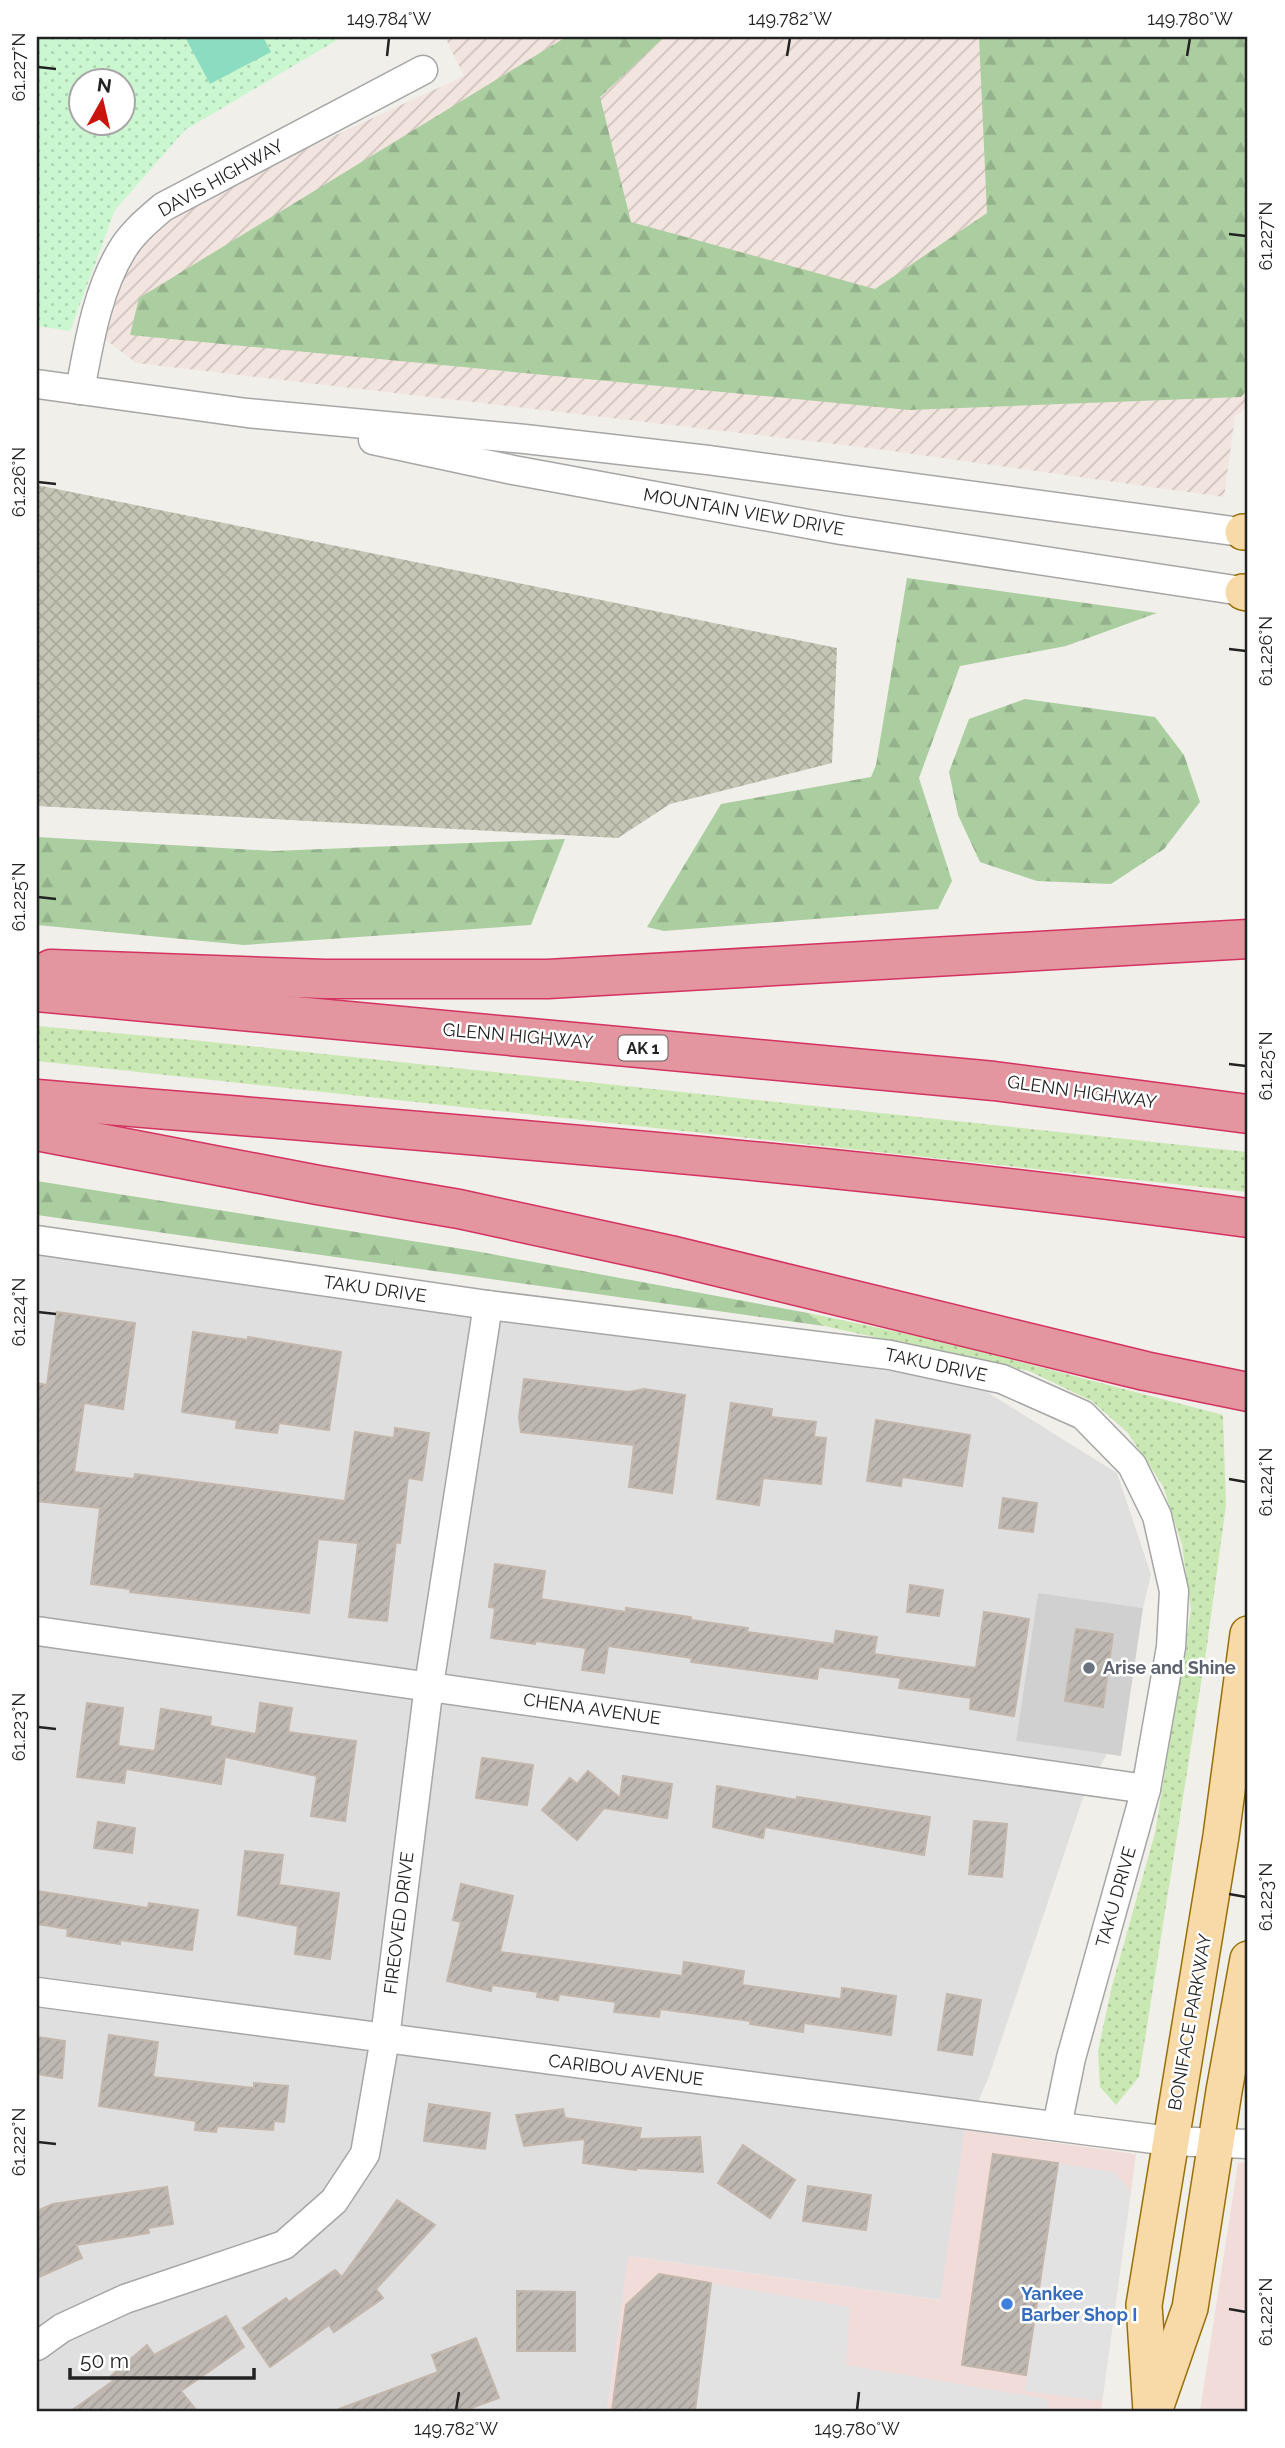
<svg xmlns="http://www.w3.org/2000/svg" width="1285" height="2448" font-family="Raleway,sans-serif">
<style>
.residential{fill:#e0dfdf}
.commercial{fill:#f1dcda}
.religious{fill:#d0d0d0}
.military{fill:url(#military-furrows)}
.construction{fill:url(#construction-cross-hatch)}
.grass{fill:url(#grass-dots)}
.forest{fill:url(#forest-firs)}
.park{fill:url(#park-dots);fill-rule:evenodd}
.pitch{fill:#8cdcc1}
.parking{fill:#e2e2e2}
.building{fill:url(#building-hatch);stroke:#c3b7ac;stroke-width:2}
.lines{fill:none;stroke-linecap:round;stroke-linejoin:round}
.minor-casing{stroke:#a6a6a6;stroke-width:31}
.major-casing{stroke:#987008;stroke-width:38}
.highway-casing{stroke:#d33361;stroke-width:41}
.minor{stroke:#fff;stroke-width:28}
.major{stroke:#f8d9a8;stroke-width:35}
.highway{stroke:#e496a0;stroke-width:38}
.ticks{fill:none;stroke:#222;stroke-width:2.5}
.worship-dot{fill:#6b7280;stroke:#fff;stroke-width:2.5}
.shop-dot{fill:#3f7fe0;stroke:#fff;stroke-width:2.5}
.labels{text-anchor:middle;stroke-width:5;stroke-linejoin:round;paint-order:stroke}
.shield{fill:#fff;stroke:#646464;stroke-width:2}
.shield-label{font-size:16px;font-weight:bold;fill:#222}
.street-label{font-size:18px;fill:#222;stroke:#fff}
.worship-label{font-size:18px;font-weight:bold;fill:#5b616d;stroke:#fff;text-anchor:start}
.shop-label{font-size:18px;font-weight:bold;fill:#366cbe;stroke:#fff;text-anchor:start}
.neatline{fill:none;stroke:#222;stroke-width:2.5}
.ticks-label{font-size:18px;text-anchor:middle;fill:#222}
</style>
<defs>
<pattern id="military-furrows" width="10" height="10" patternUnits="userSpaceOnUse" patternTransform="scale(1.75)"><rect width="10" height="10" fill="#f2e4de"/><path d="M-1 1l2-2M0 10L10 0M9 11l2-2" fill="none" stroke="#cfc3be"/></pattern>
<pattern id="construction-cross-hatch" width="8" height="8" patternUnits="userSpaceOnUse" patternTransform="scale(1.75)"><rect width="8" height="8" fill="#c5c6b5"/><path d="M0 0l8 8M0 8l8-8" fill="none" stroke="#a9aa9b"/></pattern>
<pattern id="grass-dots" width="8" height="8" patternUnits="userSpaceOnUse" patternTransform="scale(1.75)"><rect width="8" height="8" fill="#cae8b3"/><path d="M2 2h.1M6 6h.1" fill="none" stroke="#adc79a" stroke-width="1.8" stroke-linecap="round"/></pattern>
<pattern id="forest-firs" width="22" height="20" patternUnits="userSpaceOnUse" patternTransform="scale(1.75)"><rect width="22" height="20" fill="#abcea0"/><path d="M5 1l3.5 6h-7zM16 11l3.5 6h-7z" fill="#93b18a"/></pattern>
<pattern id="park-dots" width="8" height="8" patternUnits="userSpaceOnUse" patternTransform="scale(1.75)"><rect width="8" height="8" fill="#caf7d0"/><path d="M2 2h.1M6 6h.1" fill="none" stroke="#add3b2" stroke-width="1.8" stroke-linecap="round"/></pattern>
<pattern id="building-hatch" width="6" height="6" patternUnits="userSpaceOnUse" patternTransform="scale(1.75)"><rect width="6" height="6" fill="#bfb8b2"/><path d="M-1 1l2-2M0 6l6-6M5 7l2-2" fill="none" stroke="#a49e99"/></pattern>
</defs>
<rect width="100%" height="100%" fill="#f1efe9"/>
<!-- residential -->
<polygon class="residential" points="37,1252 895,1372 987,1392 1117,1473 1151,1574 1143,1608 1038,1593 1016,1741 1107,1754 1084,1795 988,2079 965,2130 941,2300 629,2256 607,2411 37,2411"/>
<!-- commercial -->
<g class="commercial">
<polygon points="965,2130 1136,2154 1101,2411 607,2411 628,2256 940,2300"/>
<polygon points="1248,2162 1248,2411 1200,2411 1238,2163"/>
</g>
<!-- religious -->
<polygon class="religious" points="1038,1593 1143,1608 1121,1756 1016,1741"/>
<!-- military -->
<polygon class="military" points="445,37 1248,37 1248,408 1235,416 1224,497 878,449 136,363 105,339 120,288 146,232 171,211 464,76"/>
<!-- construction -->
<polygon class="construction" points="37,485 837,648 832,763 670,804 618,838 37,806"/>
<!-- grass -->
<g class="grass">
<polygon points="37,1026 192,1040 1248,1152 1248,1192 37,1061"/>
<polygon points="808,1313 945,1342 1223,1415 1226,1505 1207,1645 1139,2077 1116,2105 1100,2087 1098,2051 1112,1986 1155,1833 1191,1610 1182,1545 1163,1486 1128,1433 1092,1401 1029,1371 824,1326"/>
</g>
<!-- forest -->
<g class="forest">
<polygon points="566,37 664,37 600,97 631,222 875,289 987,213 979,37 1248,37 1248,389 1241,397 909,410 130,335 139,298"/>
<polygon points="907,578 1157,613 1066,646 960,666 919,778 952,881 938,909 664,931 647,927 721,804 871,777 876,765"/>
<polygon points="1025,699 1155,717 1184,755 1200,802 1164,849 1111,884 1037,881 980,862 958,815 949,772 969,719"/>
<polygon points="37,837 274,851 565,839 531,925 244,945 37,925"/>
<polygon points="37,1181 475,1251 808,1313 824,1326 37,1215"/>
</g>
<!-- park -->
<path class="park" d="M37,37h305l-157,93 -70,80 -45,121 -33,-5zM80,80h42v42h-42z"/>
<!-- pitch -->
<polygon class="pitch" points="185,37 263,37 271,52 210,84"/>
<!-- parking -->
<g class="parking">
<polygon points="1058,2163 1114,2172 1131,2192 1102,2401 1025,2391"/>
<polygon points="711,2283 850,2307 846,2365 1048,2399 1046,2411 695,2411"/>
</g>
<!-- building -->
<g class="building">
<polygon points="57,1312 135,1323 123,1409 84,1403 74,1472 134,1479 135,1474 345,1501 355,1432 394,1438 395,1428 429,1433 422,1480 408,1478 400,1543 396,1542 387,1621 349,1617 358,1543 318,1539 309,1613 130,1592 130,1589 91,1584 100,1508 37,1501 37,1383 47,1385"/>
<polygon points="193,1332 248,1340 248,1337 341,1352 329,1430 279,1423 277,1433 236,1428 237,1420 182,1412"/>
<polygon points="524,1379 629,1392 644,1389 685,1395 672,1493 629,1487 634,1445 521,1432 519,1418"/>
<polygon points="731,1403 772,1409 771,1417 816,1422 814,1437 826,1438 821,1484 763,1478 759,1505 717,1499"/>
<polygon points="876,1420 970,1435 962,1486 902,1477 901,1486 867,1481"/>
<polygon points="1003,1498 1037,1503 1033,1532 999,1528"/>
<polygon points="495,1564 545,1571 541,1599 626,1612 626,1608 691,1617 691,1620 748,1628 747,1632 834,1644 836,1631 877,1637 874,1654 976,1668 984,1612 1029,1619 1014,1716 970,1709 971,1698 899,1688 901,1678 819,1667 817,1679 691,1662 692,1658 608,1646 604,1673 582,1670 586,1648 536,1641 535,1644 491,1638 495,1608 489,1607"/>
<polygon points="910,1585 943,1590 939,1616 907,1612"/>
<polygon points="1076,1629 1113,1634 1103,1707 1065,1701"/>
<polygon points="87,1703 123,1708 118,1746 155,1751 161,1709 211,1717 210,1726 256,1734 260,1703 292,1708 288,1732 356,1741 345,1821 311,1816 317,1776 225,1757 221,1784 126,1769 124,1783 77,1777"/>
<polygon points="482,1758 533,1765 527,1805 476,1798"/>
<polygon points="588,1771 620,1798 623,1776 672,1784 667,1818 604,1808 577,1840 542,1810 570,1778 577,1784"/>
<polygon points="717,1786 797,1800 797,1797 930,1817 924,1855 765,1827 763,1838 713,1827"/>
<polygon points="974,1821 1007,1824 1002,1877 969,1874"/>
<polygon points="98,1822 135,1828 132,1853 94,1848"/>
<polygon points="245,1851 283,1855 279,1885 339,1893 330,1959 295,1954 298,1926 238,1915"/>
<polygon points="461,1884 513,1896 500,1952 682,1976 684,1962 744,1971 742,1985 841,1999 842,1988 896,1996 891,2035 804,2023 803,2032 750,2024 751,2021 660,2009 659,2017 614,2012 616,2002 559,1994 558,2000 537,1997 538,1992 492,1985 491,1991 447,1981 461,1922 453,1920"/>
<polygon points="37,1891 148,1908 149,1903 198,1910 192,1950 120,1940 120,1944 67,1936 68,1929 37,1924"/>
<polygon points="947,1994 981,2000 972,2055 938,2050"/>
<polygon points="109,2035 158,2042 153,2077 254,2088 254,2083 288,2086 284,2122 274,2121 273,2130 217,2126 216,2132 195,2130 196,2121 99,2106"/>
<polygon points="37,2037 65,2041 62,2078 37,2074"/>
<polygon points="429,2104 490,2113 485,2149 424,2141"/>
<polygon points="563,2109 565,2118 641,2128 639,2139 700,2137 703,2172 636,2168 636,2170 583,2163 585,2139 524,2146 516,2115"/>
<polygon points="743,2145 795,2180 770,2218 718,2183"/>
<polygon points="993,2154 1058,2163 1026,2375 962,2365"/>
<polygon points="808,2186 871,2195 866,2230 803,2221"/>
<polygon points="167,2187 173,2224 148,2228 149,2233 76,2245 82,2258 37,2278 37,2211 53,2204"/>
<polygon points="397,2200 435,2225 376,2289 383,2298 334,2332 329,2325 270,2367 243,2328 286,2298 289,2302 335,2270 342,2277"/>
<polygon points="659,2274 711,2283 695,2411 612,2411 626,2305"/>
<polygon points="517,2291 575,2292 575,2351 517,2351"/>
<polygon points="226,2316 244,2347 181,2391 197,2411 71,2411 113,2381 110,2377 147,2345 154,2355"/>
<polygon points="476,2338 499,2398 463,2411 339,2411 339,2409 438,2372 432,2355"/>
</g>
<g class="lines">
<!-- minor casing -->
<g class="minor-casing">
<g id="minor">
<polyline points="37,384 247,413 525,439 708,460 1248,533"/>
<path d="M80,390c9,-47 17,-99 42,-140 10,-17 26,-30 41,-43l260,-137"/>
<polyline points="373,440 513,470 841,530 1248,592"/>
<polyline points="37,1240 488,1305 890,1355 1002,1379 1083,1415 1132,1465 1157,1516 1174,1591 1171,1647 1146,1789 1071,2058 1057,2126"/>
<polyline points="37,1631 1146,1789"/>
<polyline points="37,1992 1091,2131 1170,2141 1248,2144"/>
<polyline points="37,2346 62,2328 125,2299 284,2245 334,2201 365,2154 385,2038 429,1685 488,1305"/>
</g>
</g>
<!-- major casing -->
<g class="major-casing">
<g id="major">
<polyline points="1243,532 1248,532"/>
<polyline points="1243,592 1248,593"/>
<polyline points="1157,2403 1190,2308 1224,2091 1248,1959"/>
<polyline points="1151,2411 1144,2305 1221,1836 1248,1634"/>
</g>
</g>
<!-- highway casing -->
<g class="highway-casing">
<g id="highway">
<polyline points="51,969 325,979 548,979 1248,939"/>
<polyline points="37,992 994,1081 1248,1114"/>
<path d="M37,1099c404,34 809,64 1211,119"/>
<polyline points="37,1131 318,1185 459,1209 670,1255 1145,1371 1248,1392"/>
</g>
</g>
<!-- minor -->
<use href="#minor" class="minor"/>
<!-- major -->
<use href="#major" class="major"/>
<!-- highway -->
<use href="#highway" class="highway"/>
</g>
<!-- ticks -->
<path class="ticks" d="M387,56l2,-18M787,56l3,-18M1187,56l3,-18M38,67l18,2M1229,234l17,2M38,482l18,2M1229,649l17,2M38,897l18,2M1229,1064l17,2M38,1312l18,2M1229,1479l17,3M38,1727l18,2M1229,1894l17,3M38,2142l18,2M1229,2309l17,3M456,2410l3,-18M857,2410l2,-18"/>
<!-- markers -->
<circle class="worship-dot" cx="1089" cy="1668" r="7"/>
<circle class="shop-dot" cx="1007" cy="2304" r="7"/>
<g class="labels">
<!-- shield labels -->
<rect class="shield" x="618.5" y="1035.5" width="49" height="25" rx="5"/>
<g class="shield-label">
<text x="643" y="1054">AK 1</text>
</g>
<!-- street labels -->
<g class="street-label">
<text transform="translate(221 178) rotate(-29)" y="6">DAVIS HIGHWAY</text>
<text transform="translate(744 512) rotate(10)" y="6">MOUNTAIN VIEW DRIVE</text>
<text transform="translate(518 1036) rotate(5)" y="6">GLENN HIGHWAY</text>
<text transform="translate(1082 1092) rotate(8)" y="6">GLENN HIGHWAY</text>
<text transform="translate(375 1289) rotate(8)" y="6">TAKU DRIVE</text>
<text transform="translate(936 1365) rotate(12)" y="6">TAKU DRIVE</text>
<text transform="translate(592 1709) rotate(8)" y="6">CHENA AVENUE</text>
<text transform="translate(1116 1897) rotate(-74)" y="6">TAKU DRIVE</text>
<text transform="translate(399 1923) rotate(-83)" y="6">FIREOVED DRIVE</text>
<text transform="translate(1190 2022) rotate(-80)" y="6">BONIFACE PARKWAY</text>
<text transform="translate(626 2070) rotate(7)" y="6">CARIBOU AVENUE</text>
</g>
<!-- worship labels -->
<g class="worship-label">
<text x="1103" y="1674">Arise and Shine</text>
</g>
<!-- shop labels -->
<g class="shop-label">
<text x="1021" y="2300">Yankee<tspan x="1021" dy="21">Barber Shop I</tspan></text>
</g>
</g>
<!-- border -->
<rect width="1285" height="2448" fill="none" stroke="#ffffff" stroke-width="77"/>
<!-- north arrow -->
<g transform="translate(102 102) rotate(8)"><circle r="33" fill="#ffffff" stroke="#a7a7a7" stroke-width="2"/>
<path d="M0-5L12 26L0 18L-12 26Z" fill="#c9150b"/>
<text y="-10" font-size="19" font-weight="bold" text-anchor="middle" fill="#222222">N</text>
</g>
<!-- scale -->
<path d="M70 2368v10h184v-10" fill="none" stroke="#222222" stroke-width="3.5"/>
<text x="80" y="2368" font-size="21" fill="#222222" stroke="#ffffff" stroke-width="5" paint-order="stroke">50 m</text>
<rect x="38" y="38" width="1208" height="2372" class="neatline"/>
<g class="ticks-label">
<text x="389" y="25">149.784°W</text>
<text x="790" y="25">149.782°W</text>
<text x="1190" y="25">149.780°W</text>
<text transform="translate(19 67) rotate(-90)" y="6">61.227°N</text>
<text transform="translate(1266 236) rotate(-90)" y="6">61.227°N</text>
<text transform="translate(19 482) rotate(-90)" y="6">61.226°N</text>
<text transform="translate(1266 651) rotate(-90)" y="6">61.226°N</text>
<text transform="translate(19 897) rotate(-90)" y="6">61.225°N</text>
<text transform="translate(1266 1066) rotate(-90)" y="6">61.225°N</text>
<text transform="translate(19 1312) rotate(-90)" y="6">61.224°N</text>
<text transform="translate(1266 1482) rotate(-90)" y="6">61.224°N</text>
<text transform="translate(19 1727) rotate(-90)" y="6">61.223°N</text>
<text transform="translate(1266 1897) rotate(-90)" y="6">61.223°N</text>
<text transform="translate(19 2142) rotate(-90)" y="6">61.222°N</text>
<text transform="translate(1266 2312) rotate(-90)" y="6">61.222°N</text>
<text x="456" y="2435">149.782°W</text>
<text x="857" y="2435">149.780°W</text>
</g>
</svg>
